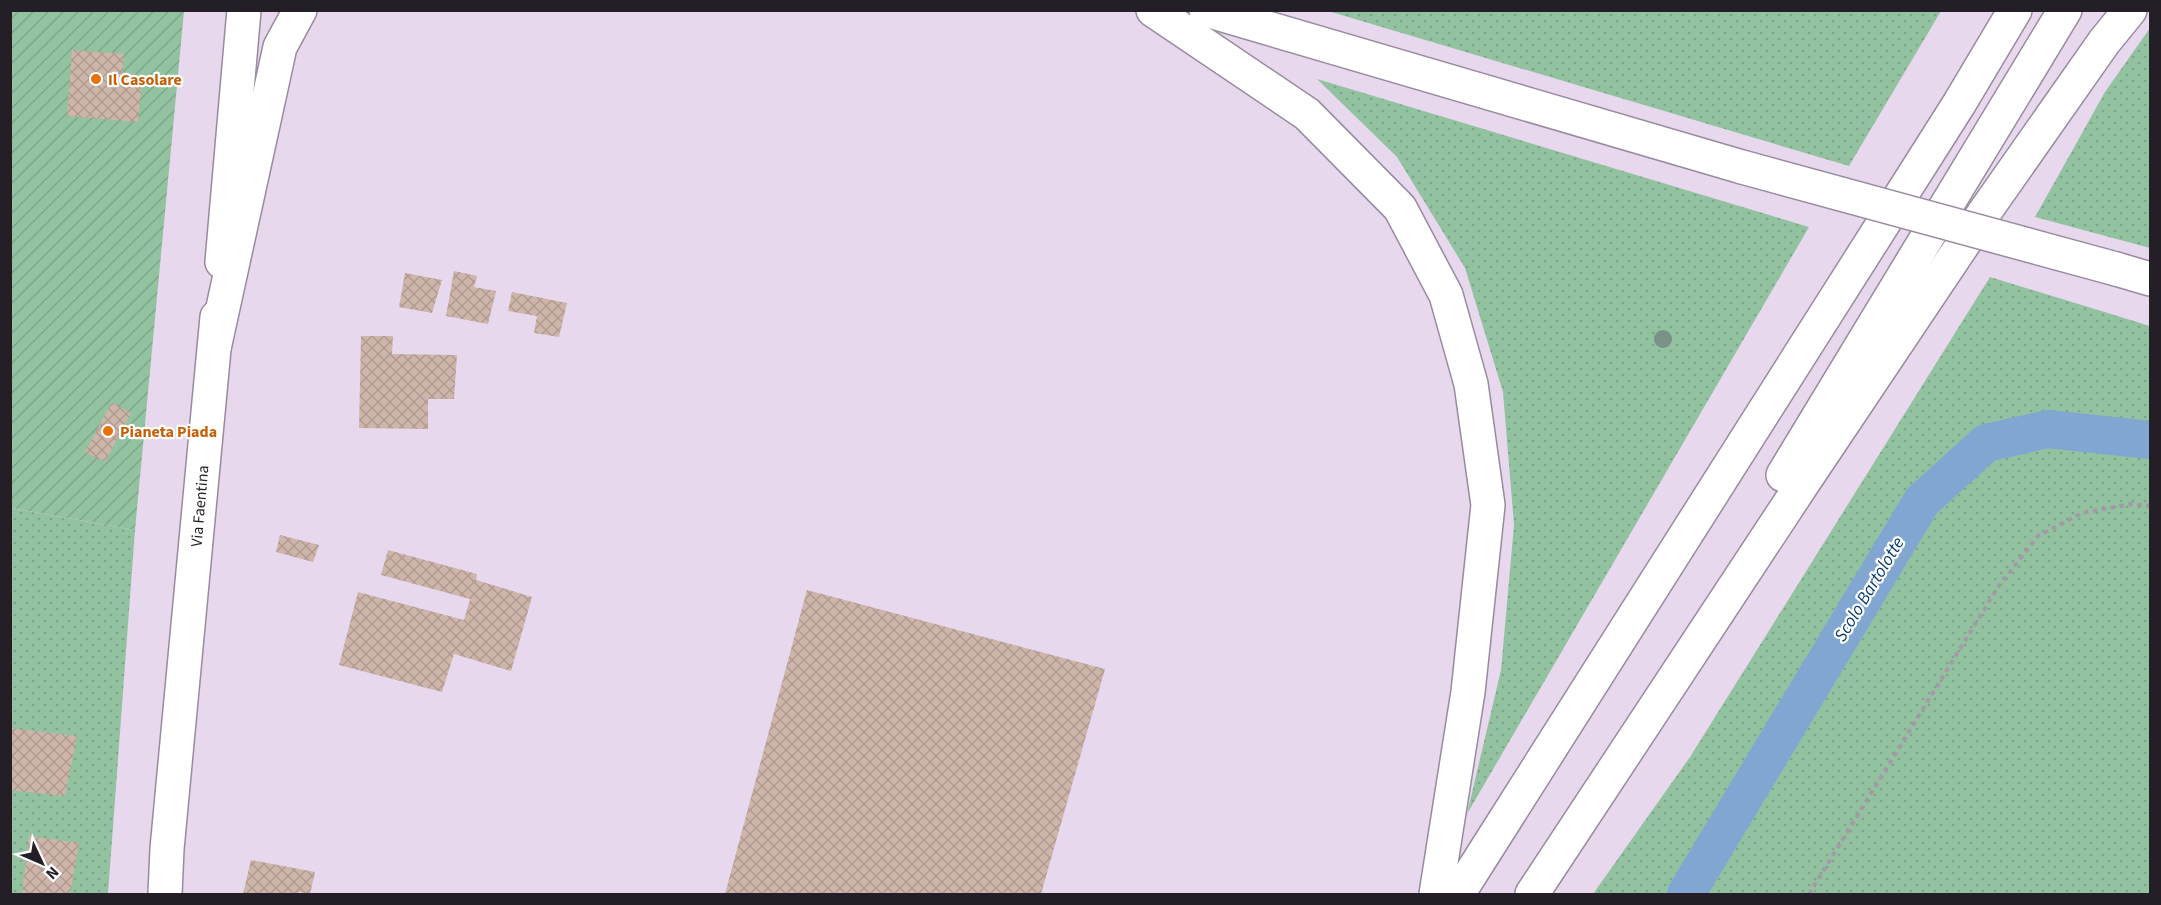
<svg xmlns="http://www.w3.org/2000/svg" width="2161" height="905" font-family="'Source Sans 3',sans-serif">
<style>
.grass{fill:url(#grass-dots)}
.garden{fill:url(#garden-furrows)}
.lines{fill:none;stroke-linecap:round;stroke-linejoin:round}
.canal{stroke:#82a6d2;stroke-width:38}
.building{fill:url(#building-cross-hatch)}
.primary-casing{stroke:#988b9e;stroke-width:36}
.highway-casing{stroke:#988b9e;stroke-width:36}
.path{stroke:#a498a9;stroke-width:4;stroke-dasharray:4.5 4.5;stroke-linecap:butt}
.primary{stroke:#fff;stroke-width:33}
.highway{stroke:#fff;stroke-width:33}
.highway-bridge-casing{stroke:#988b9e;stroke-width:36;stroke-linecap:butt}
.highway-bridge{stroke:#fff;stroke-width:33}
.tree{fill:#789288}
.food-dot{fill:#e8710a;stroke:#fff;stroke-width:2}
.labels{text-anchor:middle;stroke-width:4.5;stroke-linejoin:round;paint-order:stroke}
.food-label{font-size:16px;font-weight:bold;fill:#c56008;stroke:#fff;text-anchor:start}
.street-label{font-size:16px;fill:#241e26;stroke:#fff}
.water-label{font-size:18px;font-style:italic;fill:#073b70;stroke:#fff}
</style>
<defs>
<pattern id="grass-dots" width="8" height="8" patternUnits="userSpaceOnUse" patternTransform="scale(1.5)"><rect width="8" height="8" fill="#93c2a1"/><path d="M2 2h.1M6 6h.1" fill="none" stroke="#7fa68a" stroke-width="1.8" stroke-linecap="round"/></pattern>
<pattern id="garden-furrows" width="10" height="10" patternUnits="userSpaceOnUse" patternTransform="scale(1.5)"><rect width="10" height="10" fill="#93c2a1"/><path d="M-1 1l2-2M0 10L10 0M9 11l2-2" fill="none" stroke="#7fa68a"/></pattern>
<pattern id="building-cross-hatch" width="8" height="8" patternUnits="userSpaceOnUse" patternTransform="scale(1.5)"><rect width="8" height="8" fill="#cdb5aa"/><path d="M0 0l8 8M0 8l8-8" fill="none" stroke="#b09b92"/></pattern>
</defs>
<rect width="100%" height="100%" fill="#e7d8ed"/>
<!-- grass -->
<g class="grass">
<polygon points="1341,10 1941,10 1941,11 1849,166 1328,11"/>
<polygon points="2150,28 2150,248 2035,217 2105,92"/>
<polygon points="1317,79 1809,227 1467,814 1501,670 1514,525 1503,392 1465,268 1397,157"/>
<polygon points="1990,277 2150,326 2150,894 1593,894 1690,757"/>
<polygon points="10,508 135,530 108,894 11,894"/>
</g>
<!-- garden -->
<polygon class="garden" points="10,11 184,11 135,530 11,508"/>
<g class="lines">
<!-- canal -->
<polyline class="canal" points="1686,894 1922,501 1986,443 2048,429 2150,440"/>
</g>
<!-- building -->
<g class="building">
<polygon points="72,50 124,54 122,78 142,79 138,122 67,116"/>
<polygon points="454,271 477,276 474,287 496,291 488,324 446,316"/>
<polygon points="405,273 442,280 432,313 399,307"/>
<polygon points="512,292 567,303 559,337 534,333 537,316 508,311"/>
<polygon points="361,336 393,336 392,354 457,355 454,399 428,399 428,429 359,428"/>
<polygon points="112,402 131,413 105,462 85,452"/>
<polygon points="280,535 319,545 313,562 276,552"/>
<polygon points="388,550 477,574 476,580 532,597 511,671 454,654 442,692 339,665 358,592 464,620 470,599 381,575"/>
<polygon points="807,590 1105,669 1041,894 725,894"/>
<polygon points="10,728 77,736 65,796 10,790"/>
<polygon points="29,836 79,843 70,894 22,894"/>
<polygon points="251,860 315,872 310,894 299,892 299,894 243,894"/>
</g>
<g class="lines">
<!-- primary casing -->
<g class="primary-casing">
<g id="primary">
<polyline points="222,262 244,10"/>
<polyline points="165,894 167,849 217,317"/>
</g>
</g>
<!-- highway casing -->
<g class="highway-casing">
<g id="highway">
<polyline points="1153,10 1307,114 1400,208 1446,295 1471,384 1488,505 1468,692 1436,894"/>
<polyline points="1206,10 1742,167"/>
<polyline points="2116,269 2150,279"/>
<polyline points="215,344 280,47 300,10"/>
<polyline points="1783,475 2065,10"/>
<polyline points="1458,894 1959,104 2015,10"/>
<polyline points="1532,894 1803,483 1984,213 2104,42 2130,10"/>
</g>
</g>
<!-- path -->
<polyline class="path" points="1809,894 1998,587 2038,536 2082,513 2131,504 2150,506"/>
<!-- primary -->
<use href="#primary" class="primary"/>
<!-- highway -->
<use href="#highway" class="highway"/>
<!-- highway-bridge casing -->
<g class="highway-bridge-casing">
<polyline id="highway-bridge" points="1742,167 2116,269"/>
</g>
<!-- highway-bridge -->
<use href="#highway-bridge" class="highway-bridge"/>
</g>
<!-- trees -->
<circle class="tree" cx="1663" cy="339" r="9"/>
<!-- markers -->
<g class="food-dot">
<circle cx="96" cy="79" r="6"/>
<circle cx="108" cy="431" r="6"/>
</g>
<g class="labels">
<!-- food labels -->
<g class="food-label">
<text x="108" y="85">Il Casolare</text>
<text x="120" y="437">Pianeta Piada</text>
</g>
<!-- street labels -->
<g class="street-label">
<text transform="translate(199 506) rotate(-85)" y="6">Via Faentina</text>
</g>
<!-- water labels -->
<g class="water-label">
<text transform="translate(1869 589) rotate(-59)" y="6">Scolo Bartolotte</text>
</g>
</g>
<!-- border -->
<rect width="2161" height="905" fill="none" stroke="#241e26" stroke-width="24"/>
<!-- north arrow -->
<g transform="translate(42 863) rotate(134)" stroke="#ffffff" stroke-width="4.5" paint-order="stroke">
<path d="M0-4.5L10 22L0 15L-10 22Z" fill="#241e26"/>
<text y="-9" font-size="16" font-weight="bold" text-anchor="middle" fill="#241e26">N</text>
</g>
</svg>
